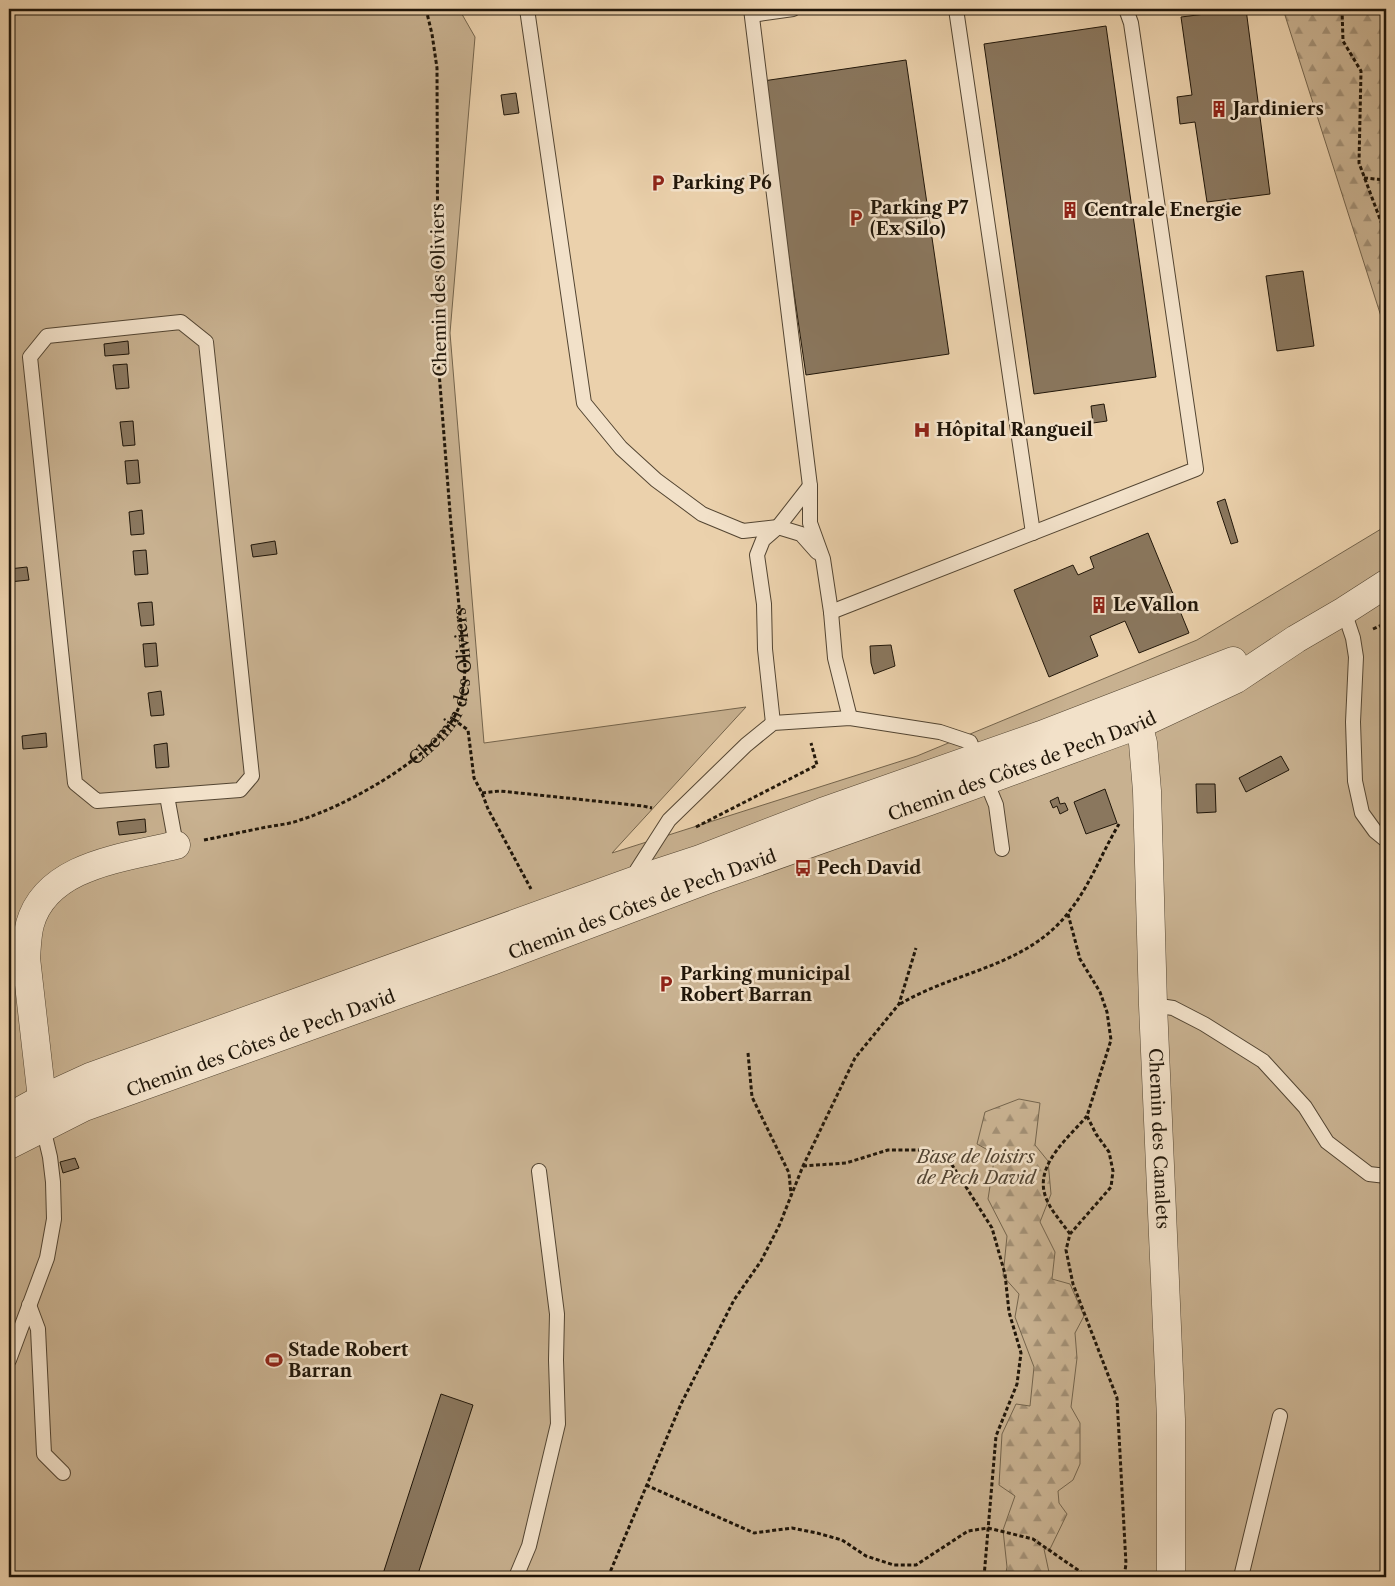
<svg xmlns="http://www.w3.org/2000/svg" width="1395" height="1586" font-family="'Libre Caslon Text',serif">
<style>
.green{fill:#c8b190;stroke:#74644c}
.forest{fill:url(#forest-firs);stroke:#74644c}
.building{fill:#8a775e;stroke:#201609}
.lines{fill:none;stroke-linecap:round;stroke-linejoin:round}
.lane-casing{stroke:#534532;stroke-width:16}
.street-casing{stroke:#534532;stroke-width:29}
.path{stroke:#201609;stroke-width:3;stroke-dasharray:4 2.5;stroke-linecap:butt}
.lane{stroke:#f2e1c9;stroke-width:14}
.street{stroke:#f2e1c9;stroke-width:28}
.labels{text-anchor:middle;stroke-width:5;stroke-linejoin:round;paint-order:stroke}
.poi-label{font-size:18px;font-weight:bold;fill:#201609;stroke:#f2e1c9;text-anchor:start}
.street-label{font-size:18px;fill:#201609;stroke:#f2e1c9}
.park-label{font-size:18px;font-style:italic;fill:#524432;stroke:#f2e1c9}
</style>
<defs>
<pattern id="forest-firs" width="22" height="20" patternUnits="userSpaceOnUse" patternTransform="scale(1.25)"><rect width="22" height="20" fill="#c8b190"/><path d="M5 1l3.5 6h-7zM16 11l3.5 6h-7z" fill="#a28f74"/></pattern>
</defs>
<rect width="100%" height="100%" fill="#ebd1ac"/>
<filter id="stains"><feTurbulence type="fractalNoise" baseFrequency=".004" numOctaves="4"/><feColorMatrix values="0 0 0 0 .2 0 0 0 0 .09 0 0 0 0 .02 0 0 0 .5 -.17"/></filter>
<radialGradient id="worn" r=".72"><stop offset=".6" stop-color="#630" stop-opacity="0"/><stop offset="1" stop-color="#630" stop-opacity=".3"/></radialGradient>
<!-- green -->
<polygon class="green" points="9,9 459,9 475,37 450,333 484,743 746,707 612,853 917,756 1197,640 1386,526 1386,1577 9,1577"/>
<!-- forest -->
<g class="forest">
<polygon points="1283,9 1386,9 1386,332"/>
<polygon points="1019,1099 1040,1103 1035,1145 1048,1161 1051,1194 1040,1222 1055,1252 1052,1279 1070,1284 1084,1316 1075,1333 1077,1358 1071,1407 1080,1423 1080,1464 1073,1480 1058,1491 1059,1503 1067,1514 1050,1549 1044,1549 1050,1577 1005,1577 1007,1567 1003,1530 1015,1496 999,1485 1002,1434 1016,1404 1030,1406 1034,1367 1015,1317 1019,1294 1003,1276 1007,1236 988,1199 995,1154 977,1144 985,1112"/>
</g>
<!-- building -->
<g class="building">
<polygon points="1246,9 1270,194 1207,202 1195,122 1180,124 1177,97 1192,95 1181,17"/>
<polygon points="1106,26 1156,377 1034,394 984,44"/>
<polygon points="906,60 949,354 806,375 763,81"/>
<polygon points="516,93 519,113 504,115 501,95"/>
<polygon points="1303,271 1314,346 1277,351 1266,276"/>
<polygon points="128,341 129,354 105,356 104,344"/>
<polygon points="127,364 129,388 116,389 113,365"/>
<polygon points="1104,404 1107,421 1093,423 1091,406"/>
<polygon points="133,421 135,445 123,446 120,422"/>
<polygon points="138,460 140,483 127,484 125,461"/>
<polygon points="1225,499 1238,542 1231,544 1217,502"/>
<polygon points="142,510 144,534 131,535 129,512"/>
<polygon points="1148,533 1189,633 1139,653 1125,621 1090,636 1098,656 1049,677 1014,590 1073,565 1078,575 1094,568 1090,557"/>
<polygon points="275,541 277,554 253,557 251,545"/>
<polygon points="146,550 148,574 135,575 133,551"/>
<polygon points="27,567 29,580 9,582 9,569"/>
<polygon points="152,602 154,625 141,626 138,603"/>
<polygon points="156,643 158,666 145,667 143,644"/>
<polygon points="891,645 895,666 874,674 871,663 870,646"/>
<polygon points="161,691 164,715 151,716 148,693"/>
<polygon points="46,733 47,747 23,749 22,736"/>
<polygon points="167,743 169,767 156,768 154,745"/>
<polygon points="1281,756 1289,770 1246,792 1239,778"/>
<polygon points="1196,784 1215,784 1216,812 1197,813"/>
<polygon points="1105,789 1117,823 1086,834 1074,802"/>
<polygon points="1058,797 1060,804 1065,803 1068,810 1060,814 1057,806 1053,808 1050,801"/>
<polygon points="145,819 146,832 119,835 117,822"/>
<polygon points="75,1158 79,1168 63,1173 60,1162"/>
<polygon points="441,1394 473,1405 417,1577 382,1577"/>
</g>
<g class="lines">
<!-- lane casing -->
<g class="lane-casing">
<g id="lane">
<polyline points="527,9 584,403 621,448 656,480 702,514 743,531 778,527 801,534 817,552"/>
<polyline points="751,9 810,486 810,523 823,559 831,612 835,658 850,718"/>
<polyline points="956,9 1033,533"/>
<polyline points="752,15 793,9"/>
<polygon points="181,322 206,342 252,776 240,790 97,801 75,783 30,357 47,336"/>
<polyline points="1344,611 1353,638 1356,657 1353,722 1355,781 1362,813 1375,831 1386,840"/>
<polyline points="831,612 1196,469 1131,23 1126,9"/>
<polyline points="773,723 765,649 764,604 757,555 763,540 778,527 810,486"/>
<polyline points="167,796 176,845"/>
<polyline points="640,880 637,870 669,820 746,745 773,723 850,718 940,732 970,742 996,805 1002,849"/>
<polyline points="1153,1005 1173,1008 1204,1024 1263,1061 1305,1107 1327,1142 1369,1174 1386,1176"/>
<polyline points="29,1305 38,1329 44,1454 63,1473"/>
<polyline points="9,1360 47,1258 54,1219 53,1182 50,1157 46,1140 40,1125"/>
<polyline points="516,1577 529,1546 558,1424 556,1360 557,1314 539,1171"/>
<polyline points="1241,1577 1280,1416"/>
</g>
</g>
<!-- street casing -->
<g class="street-casing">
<g id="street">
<path id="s2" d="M1134,708l9,35 4,48 6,214 18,414v158"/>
<path d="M48,1115l-6,-16 -16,-141c1,-12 1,-23 4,-34 17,-60 95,-66 146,-79"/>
<polyline points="9,1117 42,1099 90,1077 639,879 700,859 822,812 1041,735 1233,661"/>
<path id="s3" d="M9,1145l75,-38 410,-147 215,-81 218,-77 211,-77 98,-46 60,-40 48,-28 42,-27"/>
</g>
</g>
<!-- path -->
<g class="path">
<polyline points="1342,9 1343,41 1361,71 1359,163 1386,235"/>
<polyline points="1364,178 1386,180"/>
<polyline points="1373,629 1386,623"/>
<polyline points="453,719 468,730 474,778 482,793 488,809 531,889"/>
<polyline points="482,793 500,791 643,806 652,808"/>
<polyline points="696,827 817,765 811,743"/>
<path id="s1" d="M204,840c21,-4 42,-9 63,-13 11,-2 23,-3 33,-7 46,-14 128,-60 153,-101 10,-16 11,-34 12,-52l-14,-142 -13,-166 -1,-291 -5,-34 -6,-25"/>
<polyline points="1068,914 1080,959 1100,992 1107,1012 1111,1040 1087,1116 1096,1134 1109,1152 1113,1171 1111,1187 1070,1234 1066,1250 1073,1284 1117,1398 1126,1564 1124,1577"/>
<path d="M900,1004c55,-33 126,-37 168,-91 22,-27 33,-59 51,-89"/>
<polyline points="748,1053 752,1097 789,1173 791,1195"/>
<polyline points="803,1166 846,1163 888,1150 928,1150 947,1157 992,1228 1005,1274 1009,1312 1021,1353 1017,1384 996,1436 984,1577"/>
<path d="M1070,1234c-9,-13 -23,-27 -26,-43 -6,-29 26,-55 43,-75"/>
<polyline points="646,1485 754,1533 792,1528 817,1533 842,1540 866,1556 894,1565 916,1565 968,1531 988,1528 1033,1539 1088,1577"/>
<polyline points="608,1577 681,1404 734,1300 761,1261 779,1226 803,1166 855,1058 899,1004 916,948"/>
</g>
<!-- lane -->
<use href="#lane" class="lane"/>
<!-- street -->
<use href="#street" class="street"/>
</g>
<!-- icons -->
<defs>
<g id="building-bare" transform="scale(1.35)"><path d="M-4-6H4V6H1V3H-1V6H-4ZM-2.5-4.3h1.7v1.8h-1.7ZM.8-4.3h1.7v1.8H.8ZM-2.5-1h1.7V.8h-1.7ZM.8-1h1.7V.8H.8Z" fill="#8f2418" stroke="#f2e1c9" stroke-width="2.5" paint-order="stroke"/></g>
<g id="parking-bare" transform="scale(1.35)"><path d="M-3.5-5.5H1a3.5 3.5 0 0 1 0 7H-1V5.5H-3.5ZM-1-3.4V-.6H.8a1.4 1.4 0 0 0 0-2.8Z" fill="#8f2418" stroke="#f2e1c9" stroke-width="2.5" paint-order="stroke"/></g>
<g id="hospital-bare" transform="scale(1.35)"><path d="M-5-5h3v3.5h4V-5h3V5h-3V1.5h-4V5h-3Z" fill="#8f2418" stroke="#f2e1c9" stroke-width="2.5" paint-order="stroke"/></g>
<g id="bus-bare" transform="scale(1.35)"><path d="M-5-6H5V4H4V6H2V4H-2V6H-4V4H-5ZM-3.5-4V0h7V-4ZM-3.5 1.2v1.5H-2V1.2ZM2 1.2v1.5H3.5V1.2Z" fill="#8f2418" stroke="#f2e1c9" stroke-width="2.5" paint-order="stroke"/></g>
<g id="stadium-bare" transform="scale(1.35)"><path d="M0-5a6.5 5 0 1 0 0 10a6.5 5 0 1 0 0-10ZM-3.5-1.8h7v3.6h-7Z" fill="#8f2418" stroke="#f2e1c9" stroke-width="2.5" paint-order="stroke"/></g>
</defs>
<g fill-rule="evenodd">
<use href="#building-bare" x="1219" y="109"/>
<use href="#parking-bare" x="658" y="183"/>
<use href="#building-bare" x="1070" y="210"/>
<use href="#parking-bare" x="856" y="218"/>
<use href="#hospital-bare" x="922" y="430"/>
<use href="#building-bare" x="1099" y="605"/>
<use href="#bus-bare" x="803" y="868"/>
<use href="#parking-bare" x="666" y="984"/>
<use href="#stadium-bare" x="274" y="1360"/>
</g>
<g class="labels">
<!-- poi labels -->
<g class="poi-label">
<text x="1233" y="115">Jardiniers</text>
<text x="672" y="189">Parking P6</text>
<text x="870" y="214">Parking P7<tspan x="870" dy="21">(Ex Silo)</tspan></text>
<text x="1084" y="216">Centrale Energie</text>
<text x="936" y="436">Hôpital Rangueil</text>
<text x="1113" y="611">Le Vallon</text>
<text x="817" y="874">Pech David</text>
<text x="680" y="980">Parking municipal<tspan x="680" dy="21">Robert Barran</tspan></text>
<text x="288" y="1356">Stade Robert<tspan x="288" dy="21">Barran</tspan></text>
</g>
<!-- street labels -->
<g class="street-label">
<text transform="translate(439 290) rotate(-91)" y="6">Chemin des Oliviers</text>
<text dy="6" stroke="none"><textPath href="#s1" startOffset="311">Chemin des Oliviers</textPath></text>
<text dy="6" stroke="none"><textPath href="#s3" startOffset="1082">Chemin des Côtes de Pech David</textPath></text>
<text dy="6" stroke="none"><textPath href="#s3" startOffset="678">Chemin des Côtes de Pech David</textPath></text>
<text dy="6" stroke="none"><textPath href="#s3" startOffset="272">Chemin des Côtes de Pech David</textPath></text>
<text dy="6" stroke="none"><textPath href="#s2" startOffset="432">Chemin des Canalets</textPath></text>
</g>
<!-- park labels -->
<g class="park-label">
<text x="976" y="1163">Base de loisirs<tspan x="976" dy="21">de Pech David</tspan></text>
</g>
</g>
<!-- margin -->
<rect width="1395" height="1586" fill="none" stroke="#ebd1ac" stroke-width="30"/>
<rect x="10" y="10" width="1375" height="1566" fill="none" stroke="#201609" stroke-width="2.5"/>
<rect x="15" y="15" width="1365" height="1556" fill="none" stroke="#201609"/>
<rect width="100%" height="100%" filter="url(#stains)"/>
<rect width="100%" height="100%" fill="url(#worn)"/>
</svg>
